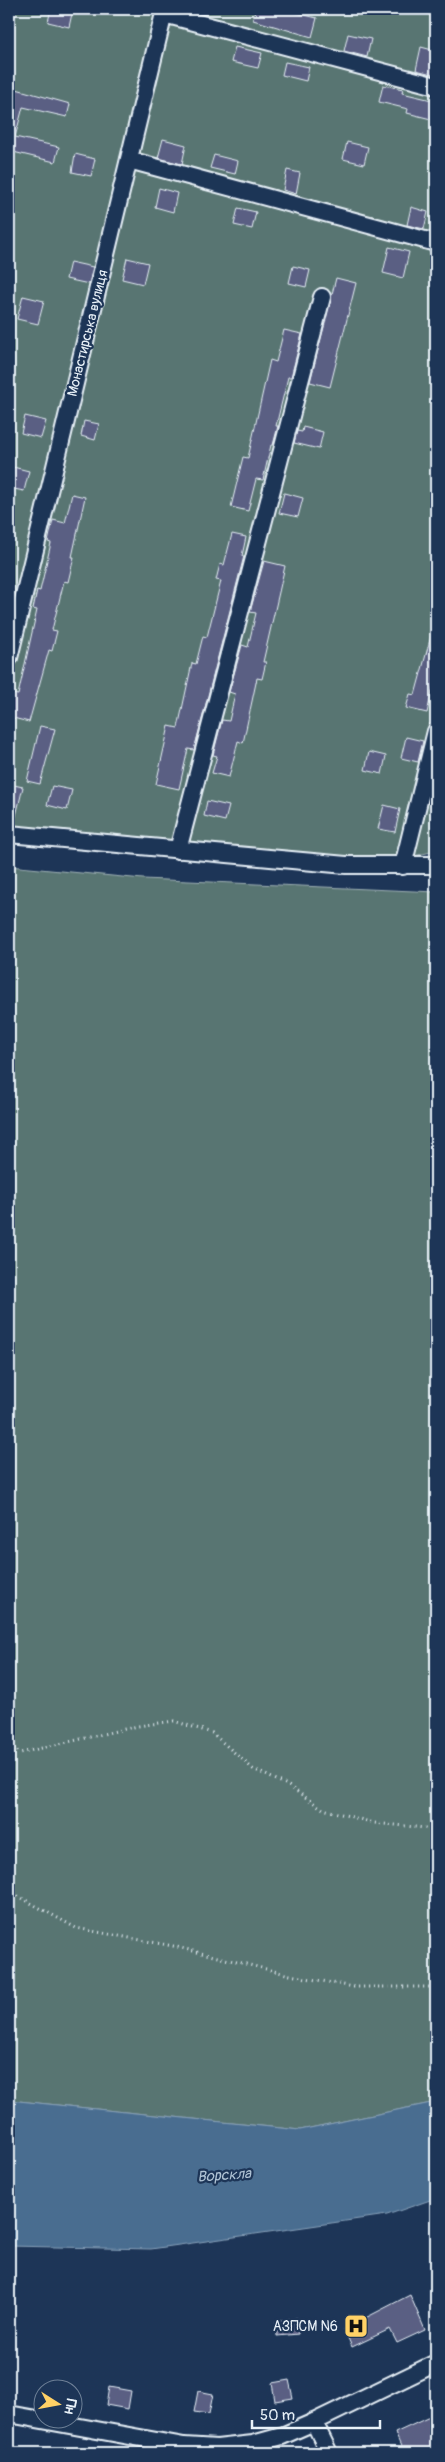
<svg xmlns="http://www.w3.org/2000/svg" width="445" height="2462" font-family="Pangolin,sans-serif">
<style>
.green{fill:#587472;stroke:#a0b2b5}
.water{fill:#496d90;stroke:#89a2ba}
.building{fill:#5a5e83;stroke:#e8f1f8}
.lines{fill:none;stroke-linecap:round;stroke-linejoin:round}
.minor-casing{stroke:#e8f1f8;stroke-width:20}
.path{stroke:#e8f1f8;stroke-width:3;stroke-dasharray:1 4;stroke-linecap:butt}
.minor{stroke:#1d3557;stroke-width:16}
.labels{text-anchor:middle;stroke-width:4.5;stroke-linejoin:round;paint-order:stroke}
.street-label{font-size:14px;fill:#e8f1f8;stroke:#1d3557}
.poi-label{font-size:14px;fill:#e8f1f8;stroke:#1d3557;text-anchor:end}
.water-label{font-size:15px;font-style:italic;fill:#b0c3d4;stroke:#1d3557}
</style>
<rect width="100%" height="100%" fill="#1d3557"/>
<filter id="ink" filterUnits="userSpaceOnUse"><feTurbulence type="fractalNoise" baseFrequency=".02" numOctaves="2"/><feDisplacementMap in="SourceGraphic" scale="10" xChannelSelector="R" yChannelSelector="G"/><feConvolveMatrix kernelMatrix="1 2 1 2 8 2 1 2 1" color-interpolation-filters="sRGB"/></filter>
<g filter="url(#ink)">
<!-- green -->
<g class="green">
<polygon points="9,9 436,9 436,851 395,860 9,842"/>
<polygon points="9,866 143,879 436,892 436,2102 300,2130 9,2100"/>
</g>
<!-- water -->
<polygon class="water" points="9,2100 300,2130 436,2102 436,2198 387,2215 151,2249 9,2246"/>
<!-- building -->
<g class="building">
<polygon points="51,9 73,9 69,27 48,22"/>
<polygon points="255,9 280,9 317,18 312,37 253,20"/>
<polygon points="348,34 371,39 367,57 344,51"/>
<polygon points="235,47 262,53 258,68 231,62"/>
<polygon points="421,47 436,51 436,75 416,70"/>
<polygon points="285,62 309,67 306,81 282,75"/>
<polygon points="383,85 403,89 402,93 436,101 431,119 407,113 408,109 379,102"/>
<polygon points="9,87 70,104 67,117 23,107 15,137 59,147 55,162 9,151"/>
<polygon points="163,139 186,145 182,164 158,158"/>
<polygon points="347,142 368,147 364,164 343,159"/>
<polygon points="75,154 95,159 91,176 72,172"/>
<polygon points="214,155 238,161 235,174 210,168"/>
<polygon points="287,170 300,173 296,194 283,190"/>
<polygon points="159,188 177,193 173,212 155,207"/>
<polygon points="411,207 428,212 424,229 407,225"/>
<polygon points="238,208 256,212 252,229 234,225"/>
<polygon points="389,247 409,252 403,278 383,273"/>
<polygon points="127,258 148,263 143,284 122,279"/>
<polygon points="70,262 93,267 89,284 66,279"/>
<polygon points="293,266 310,270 306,287 289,283"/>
<polygon points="336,278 356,283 330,387 310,382"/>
<polygon points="23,296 44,301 38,324 17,319"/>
<polygon points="284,330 302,334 291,377 288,377 276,426 278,426 273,445 271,445 263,480 256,479 248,511 231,507 243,457 248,458 270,360 276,362"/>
<polygon points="25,416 46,421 41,438 21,433"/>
<polygon points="84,421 99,424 95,440 81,436"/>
<polygon points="303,427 323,432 319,449 294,443 297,431 302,432"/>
<polygon points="9,466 29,471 24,491 9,488"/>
<polygon points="284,493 303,498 298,517 279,513"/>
<polygon points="72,494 85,497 72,557 74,557 68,582 64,581 52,630 57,631 52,651 49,650 29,722 9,717 12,694 18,695 29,646 37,610 33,609 37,590 40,591 51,543 48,542 53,520 65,523"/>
<polygon points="232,534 246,537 242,556 244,556 194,750 188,749 179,789 156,784 169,726 178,728 192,663 196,664 203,636 207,637 221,581 216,580 220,564 224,565"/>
<polygon points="264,561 285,566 263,662 266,662 262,679 257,678 243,743 238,741 229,777 212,773 217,756 213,755 222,720 229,721 235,694 229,692 242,645 248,647 256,613 250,612"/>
<polygon points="431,636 436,637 436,688 433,687 427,713 406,708 410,694 415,695"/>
<polygon points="40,726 55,729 40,784 27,781"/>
<polygon points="406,737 423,741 418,762 401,758"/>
<polygon points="369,752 386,756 382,774 365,770"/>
<polygon points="9,784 23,787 14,824 9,824"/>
<polygon points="52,786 72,790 67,810 47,805"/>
<polygon points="207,801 229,806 225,821 204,816"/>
<polygon points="384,805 400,809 395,832 378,829"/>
<polygon points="410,2295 425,2330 397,2343 390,2329 352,2347 344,2329"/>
<polygon points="297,2318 298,2334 277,2336 276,2321"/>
<polygon points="289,2380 293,2398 275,2401 272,2383"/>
<polygon points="109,2387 131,2391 128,2409 106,2405"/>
<polygon points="198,2391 213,2394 209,2414 194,2412"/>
<polygon points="436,2414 436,2453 404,2453 395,2433"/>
</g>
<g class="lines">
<!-- minor casing -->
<g class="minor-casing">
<g id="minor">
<polyline points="164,14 436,86"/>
<polyline points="129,160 436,243"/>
<polyline points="9,658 165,9"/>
<polyline points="9,834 346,865 436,865"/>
<polyline points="178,850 322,297"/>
<polyline points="403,866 436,731"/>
<polyline points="9,2414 184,2446 217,2448 253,2444 282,2436 314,2422 436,2363"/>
<polyline points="314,2422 329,2453"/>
</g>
</g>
<!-- path -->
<g class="path">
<polyline points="9,1745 20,1753 138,1726 174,1721 212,1733 253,1769 287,1785 323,1809 374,1823 436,1829"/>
<polyline points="9,1891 76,1928 173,1946 290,1975 354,1987 436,1987"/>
</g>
<!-- minor -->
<use href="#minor" class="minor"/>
</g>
</g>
<!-- icons -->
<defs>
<g id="hospital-square" transform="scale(1.25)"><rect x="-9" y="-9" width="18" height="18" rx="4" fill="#ffd166" stroke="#1d3557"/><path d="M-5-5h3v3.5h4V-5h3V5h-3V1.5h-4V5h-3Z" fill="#111"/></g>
</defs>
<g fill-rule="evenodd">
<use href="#hospital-square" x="356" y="2326"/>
</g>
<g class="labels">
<!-- street labels -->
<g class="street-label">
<text transform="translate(87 333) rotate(-76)" y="5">Монастирська вулиця</text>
</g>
<!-- poi labels -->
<g class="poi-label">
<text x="338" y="2331">АЗПСМ N6</text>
</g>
<!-- water labels -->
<g class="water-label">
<text transform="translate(224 2175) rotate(-4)" y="5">Ворскла</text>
</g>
</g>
<!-- margin -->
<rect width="445" height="2462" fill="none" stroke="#1d3557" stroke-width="30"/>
<rect x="15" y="15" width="415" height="2432" fill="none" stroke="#e8f1f8" stroke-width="2" filter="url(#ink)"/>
<!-- north arrow -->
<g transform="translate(58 2404) rotate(101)"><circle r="24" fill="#1d3557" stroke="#6e8097"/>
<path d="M0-4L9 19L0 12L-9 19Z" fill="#ffd166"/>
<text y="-8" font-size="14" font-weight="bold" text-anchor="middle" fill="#e8f1f8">Пн</text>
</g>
<!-- scale -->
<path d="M252 2420v8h128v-8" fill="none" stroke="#e8f1f8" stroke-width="2.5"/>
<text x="260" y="2420" font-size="15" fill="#e8f1f8" stroke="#1d3557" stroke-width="4" paint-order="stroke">50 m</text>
</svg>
